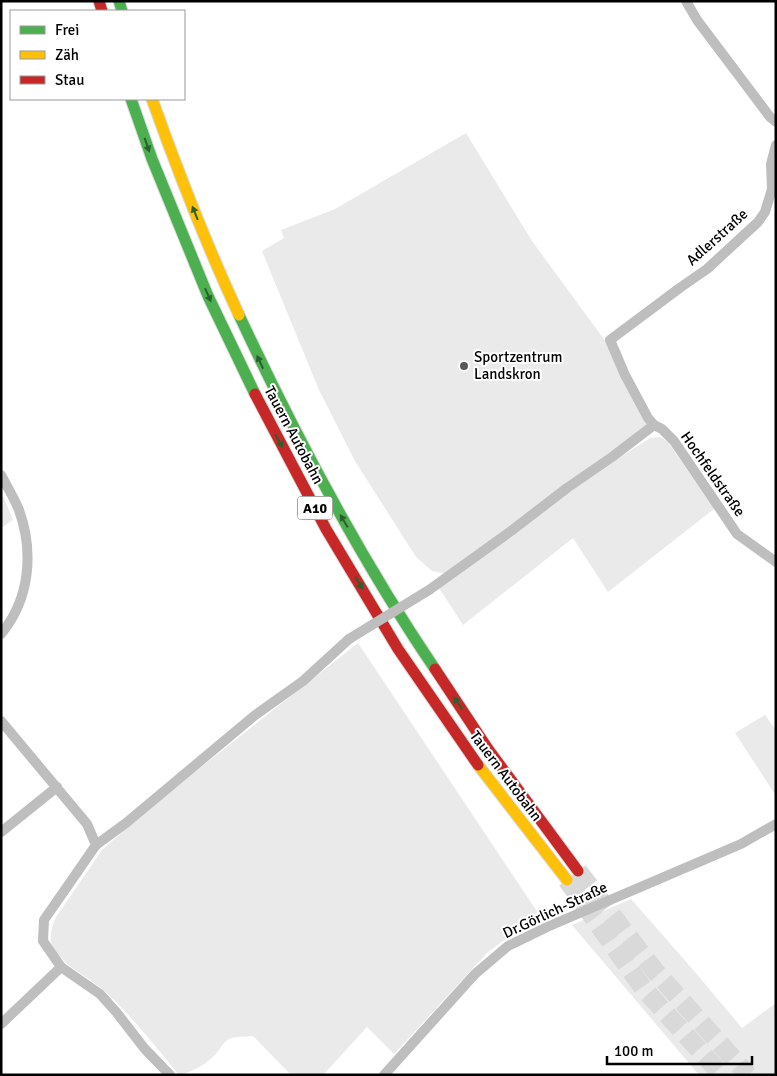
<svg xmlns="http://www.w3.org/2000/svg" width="777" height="1076" font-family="Signika,sans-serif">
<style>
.green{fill:#eaeaea}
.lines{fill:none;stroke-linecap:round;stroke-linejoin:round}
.highway-tunnel{stroke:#d9d9d9;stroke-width:19;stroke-dasharray:19 9;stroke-linecap:butt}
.fast-casing{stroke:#dbdbdb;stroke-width:13}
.slow-casing{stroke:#dbdbdb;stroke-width:13}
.jam-casing{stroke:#dbdbdb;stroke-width:13}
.street{stroke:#bebebe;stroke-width:10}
.fast{stroke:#4caf50;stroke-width:11}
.slow{stroke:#ffc107;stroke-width:11}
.jam{stroke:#c62828;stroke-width:11}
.street-bridge{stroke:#bebebe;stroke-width:10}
.oneway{fill:#2a602c}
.poi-dot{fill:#595959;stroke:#fff;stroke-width:2}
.labels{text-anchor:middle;stroke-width:4;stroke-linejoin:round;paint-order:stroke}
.shield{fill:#fff;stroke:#4c4c4c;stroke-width:1}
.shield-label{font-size:14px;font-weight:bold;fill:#000}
.street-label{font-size:15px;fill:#000;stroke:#fff}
.poi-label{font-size:15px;fill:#000;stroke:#fff;text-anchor:start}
</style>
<rect width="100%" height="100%" fill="#fff"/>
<!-- green -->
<g class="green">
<polygon points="466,133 532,241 606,342 650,428 447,574 432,571 416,557 355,461 319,390 262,251 284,238 281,230 335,209"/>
<polygon points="660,437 668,442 714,509 608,592 573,538 463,625 439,588 564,493 650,438"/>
<polygon points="1,491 13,520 1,528"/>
<path d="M358,643l184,276 -35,19 -20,15 -93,101 -27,-27 -44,48h-32l-38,-39c-8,1 -17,0 -24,3 -5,3 -7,7 -10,11 -10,13 -24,21 -40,25 -23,-28 -45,-56 -71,-81 -18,-17 -43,-26 -55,-47 -5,-9 -1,-21 3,-30l46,-67 45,-40z"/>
<polygon points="765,715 776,730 776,796 735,733"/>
<polygon points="631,899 695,972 742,1028 776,1003 776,1075 699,1075 572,925"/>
</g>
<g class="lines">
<!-- highway-tunnel -->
<g class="highway-tunnel">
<polyline points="578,871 655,971 748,1075"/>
<polyline points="567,880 643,988 722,1075"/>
</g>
<!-- fast casing -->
<g class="fast-casing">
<g id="fast">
<polyline points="119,1 122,11"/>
<polyline points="131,99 152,159 208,296 255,394"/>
<path d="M239,315c57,122 120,242 196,354"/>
</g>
</g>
<!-- slow casing -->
<g class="slow-casing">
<g id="slow">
<path d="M152,99c26,73 54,145 87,216"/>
<polyline points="478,765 567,880"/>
</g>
</g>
<!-- jam casing -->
<g class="jam-casing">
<g id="jam">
<polyline points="99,1 102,11"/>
<polyline points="255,394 326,529 398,649 478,765"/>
<polyline points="435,669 488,749 578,871"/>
</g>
</g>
<!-- street -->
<g class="street">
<polyline points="686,1 697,20 770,117 776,122"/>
<polyline points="776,145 771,164 772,189 765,212 758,222 707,269 681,287 610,340 625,375 648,418 654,425 662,429 674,441 737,534 776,562"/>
<path d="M1,475c6,11 13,23 18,35 15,42 11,89 -18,124"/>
<polyline points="429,590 511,531 567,488 612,457 654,425"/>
<polyline points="1,721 87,824 96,845 44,920 43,941 61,967 100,994 117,1013 144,1048 170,1075"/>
<polyline points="1,832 57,787"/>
<polyline points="96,845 126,823 254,716 303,681 349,639"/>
<polyline points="1,1024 61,967"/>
<polyline points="384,1075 475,974 508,946 547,927 741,844 776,824"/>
</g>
<!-- fast -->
<use href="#fast" class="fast"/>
<!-- slow -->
<use href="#slow" class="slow"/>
<!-- jam -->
<use href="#jam" class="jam"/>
<!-- street-bridge -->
<polyline class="street-bridge" points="349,639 429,590"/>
</g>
<!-- one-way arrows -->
<defs><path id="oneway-solid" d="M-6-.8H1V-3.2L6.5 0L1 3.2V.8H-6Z" transform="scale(1.25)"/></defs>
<g class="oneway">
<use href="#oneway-solid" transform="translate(147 145) rotate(71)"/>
<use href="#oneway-solid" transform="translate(195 213) rotate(-112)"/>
<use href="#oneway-solid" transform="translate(208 295) rotate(66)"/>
<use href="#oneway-solid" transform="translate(260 362) rotate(-115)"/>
<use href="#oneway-solid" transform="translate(279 441) rotate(62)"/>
<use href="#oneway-solid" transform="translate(344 521) rotate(-121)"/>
<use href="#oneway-solid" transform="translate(359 583) rotate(59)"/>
<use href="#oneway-solid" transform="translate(458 703) rotate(-124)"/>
</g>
<!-- markers -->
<circle class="poi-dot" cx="464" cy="366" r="5"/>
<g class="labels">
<!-- shield labels -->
<rect class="shield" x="297.5" y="496.5" width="35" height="23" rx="4"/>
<g class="shield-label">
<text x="315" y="513">A10</text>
</g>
<!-- street labels -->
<g class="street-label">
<text transform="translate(717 237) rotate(-42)" y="5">Adlerstraße</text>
<text transform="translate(294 435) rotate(62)" y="5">Tauern Autobahn</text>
<text transform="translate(713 474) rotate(55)" y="5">Hochfeldstraße</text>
<text transform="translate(506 776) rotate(53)" y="5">Tauern Autobahn</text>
<text transform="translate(555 910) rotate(-25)" y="5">Dr.Görlich-Straße</text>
</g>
<!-- poi labels -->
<g class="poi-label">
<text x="474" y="362">Sportzentrum<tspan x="474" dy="17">Landskron</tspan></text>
</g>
</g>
<!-- border -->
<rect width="777" height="1076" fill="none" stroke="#000000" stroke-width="5"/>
<!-- legend -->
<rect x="10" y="10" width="175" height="90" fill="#ffffff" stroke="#999999"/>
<rect x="20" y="26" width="25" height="8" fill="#4caf50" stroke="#999999"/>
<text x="55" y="35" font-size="15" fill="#000000">Frei</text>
<rect x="20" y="51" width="25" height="8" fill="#ffc107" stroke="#999999"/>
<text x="55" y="60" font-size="15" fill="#000000">Zäh</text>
<rect x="20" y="76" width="25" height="8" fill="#c62828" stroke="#999999"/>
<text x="55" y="85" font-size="15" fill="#000000">Stau</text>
<!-- scale -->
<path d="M607 1056v8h145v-8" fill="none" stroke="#000000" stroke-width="2.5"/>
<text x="614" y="1056" font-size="15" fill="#000000" stroke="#ffffff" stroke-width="4" paint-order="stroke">100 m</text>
</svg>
